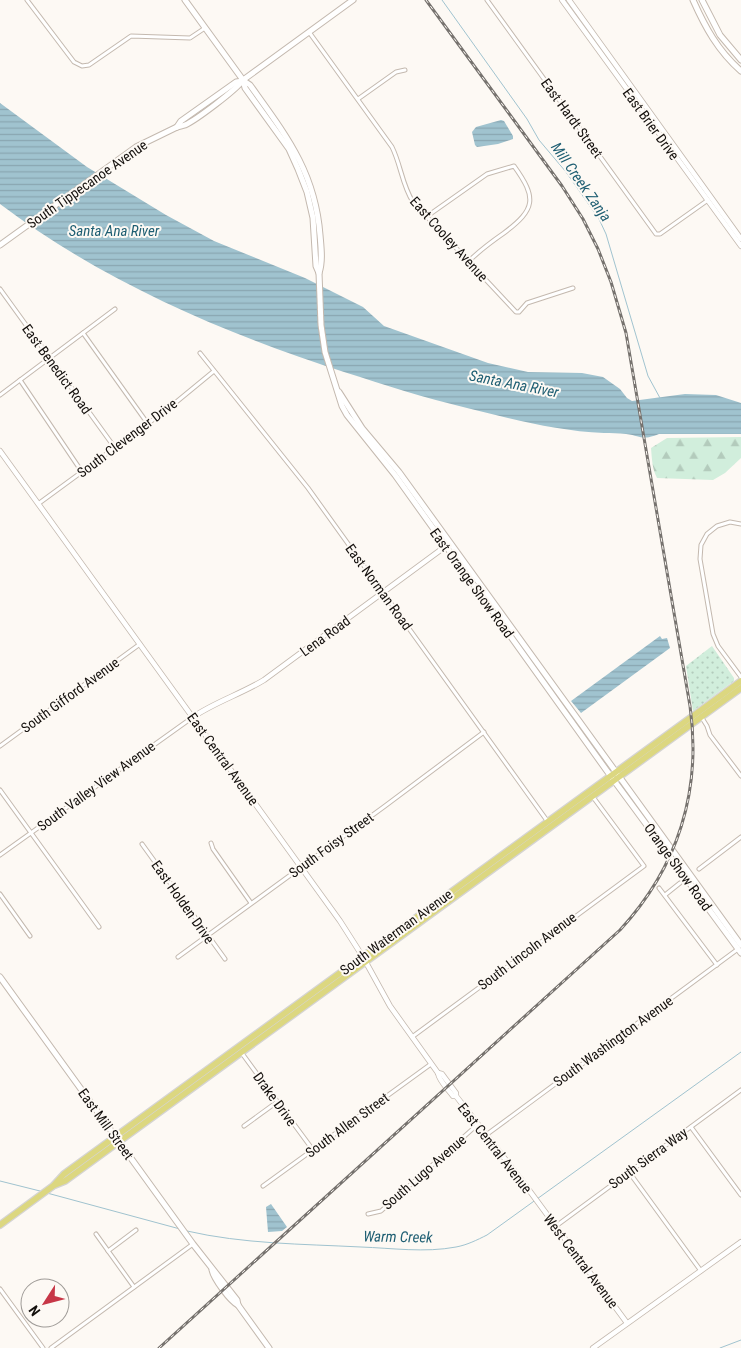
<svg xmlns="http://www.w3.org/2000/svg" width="741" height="1348" font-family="'Roboto Condensed',sans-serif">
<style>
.grass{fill:url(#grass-dots)}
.forest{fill:url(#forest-firs)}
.water{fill:url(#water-rules)}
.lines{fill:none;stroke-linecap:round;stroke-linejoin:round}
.stream{stroke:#a0c3cf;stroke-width:1}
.minor-casing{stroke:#c4b9af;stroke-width:5}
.tertiary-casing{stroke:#c4b9af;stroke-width:6}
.secondary-casing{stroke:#c4b9af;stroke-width:7}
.primary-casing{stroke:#d5d4d3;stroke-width:8}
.minor{stroke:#fff;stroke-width:3}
.tertiary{stroke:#fff;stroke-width:4.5}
.secondary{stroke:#fff;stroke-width:5}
.primary{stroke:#dcd780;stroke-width:5.5}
.rail-casing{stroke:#76726e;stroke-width:3}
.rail{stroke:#fdf9f4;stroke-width:1;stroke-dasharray:4;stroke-linecap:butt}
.labels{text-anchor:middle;stroke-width:4;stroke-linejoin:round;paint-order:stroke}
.street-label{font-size:14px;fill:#130f0c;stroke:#fdf9f4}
.water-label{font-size:15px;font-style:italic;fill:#1e5e72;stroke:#fdf9f4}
</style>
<defs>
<pattern id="grass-dots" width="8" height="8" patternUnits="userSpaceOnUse" patternTransform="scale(1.25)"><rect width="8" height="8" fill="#d1eedc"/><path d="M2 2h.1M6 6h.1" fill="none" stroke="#b3cbbc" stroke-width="1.8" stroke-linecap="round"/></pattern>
<pattern id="forest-firs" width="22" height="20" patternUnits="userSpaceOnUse" patternTransform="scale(1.25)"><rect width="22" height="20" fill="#d1eedc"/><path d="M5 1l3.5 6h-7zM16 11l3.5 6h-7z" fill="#b3cbbc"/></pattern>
<pattern id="water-rules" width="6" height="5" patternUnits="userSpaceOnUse" patternTransform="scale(1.25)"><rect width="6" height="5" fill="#a0c3cf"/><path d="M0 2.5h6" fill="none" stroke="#89a6b1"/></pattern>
</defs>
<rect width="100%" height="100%" fill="#fdf9f4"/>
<!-- grass -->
<polygon class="grass" points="712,646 734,678 734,681 693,711 686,666"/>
<!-- forest -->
<path class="forest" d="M741,437v21l-16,15 -12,7 -56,-2c-5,-10 -5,-19 -6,-30l16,-10z"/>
<!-- water -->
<g class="water">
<path d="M0,103l87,64 79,48 48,26 91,37 58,29 21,19 104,37 40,9 54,1 21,4 17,12 7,9 5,3 53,-7 31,1 25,8v31h-82c-18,7 -17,2 -33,0 -7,-1 -15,-1 -22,-1 -47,-2 -92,-14 -137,-25 -42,-10 -82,-23 -123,-36 -121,-39 -242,-91 -344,-168z"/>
<polygon points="501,120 504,121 513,136 513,139 498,144 477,147 475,145 472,132 476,127"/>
<polygon points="660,636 662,639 667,638 670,648 581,713 571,701"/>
<polygon points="271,1204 287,1227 282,1231 268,1232 266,1207"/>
</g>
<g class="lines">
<!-- stream -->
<g class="stream">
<polyline points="442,0 527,119 539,140 566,172 599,219 606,234 648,376 660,398"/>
<polyline points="0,1181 40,1191"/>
<polyline points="47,1193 180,1229"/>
<path d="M187,1231c56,13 115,13 174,16 30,1 64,6 95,0 11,-2 21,-7 31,-12l254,-183"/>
<polyline points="720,1348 741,1340"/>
</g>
<!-- minor casing -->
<g class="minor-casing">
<g id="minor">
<polyline points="27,0 74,62 82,66 89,65 131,36 190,38 205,28"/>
<polyline points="487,0 656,234 660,234 708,200"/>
<path d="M309,32l83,115c9,18 10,38 21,55l103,110h3l8,-9 46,-15"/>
<polyline points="358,99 396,72 405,70"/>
<path d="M426,217l61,-43 27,-8c23,32 22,43 -10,67 -13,9 -25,18 -36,29"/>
<polyline points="0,289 115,448"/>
<polyline points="83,333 148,424"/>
<polyline points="200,353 308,488 548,822"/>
<polyline points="20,380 82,472"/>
<polyline points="0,395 115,309"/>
<polyline points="38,504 169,408 214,371"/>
<polyline points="741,524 730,522 717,526 707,534 701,545 700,559 713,634 718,646 741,677"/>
<polyline points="702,718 707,726 710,735 741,776"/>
<polyline points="0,746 140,644"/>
<polyline points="0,790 99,927"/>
<polyline points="211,843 213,849 251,903"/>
<polyline points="142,844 225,959"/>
<polyline points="0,855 193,717"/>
<polyline points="699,869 741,837"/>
<polyline points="659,888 717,965"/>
<polyline points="0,894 30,936"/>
<polyline points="665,895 680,883"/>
<polyline points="178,957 385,806 484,732"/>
<polyline points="412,1037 644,866 593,797"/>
<polyline points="241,1052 313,1150"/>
<polyline points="244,1126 277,1102"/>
<polyline points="691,1127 741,1195"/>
<polyline points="486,1135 738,949"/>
<polyline points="629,1172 701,1271"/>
<polyline points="263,1186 431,1064"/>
<polyline points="368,1214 381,1211 477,1125"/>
<polyline points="556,1226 741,1090"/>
<polyline points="96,1234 134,1287"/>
<polyline points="108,1251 136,1230"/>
<polyline points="0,1289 43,1348"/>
<polyline points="51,1348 193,1244"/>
</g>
</g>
<!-- tertiary casing -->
<g class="tertiary-casing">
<g id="tertiary">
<polyline points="562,0 741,246"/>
<polyline points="569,0 741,239"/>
<path d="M0,451l340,470 23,36 27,49 48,67c1,8 10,16 15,23h3"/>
<path d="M193,717c22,-15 48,-23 71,-37l186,-137"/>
<polyline points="438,1073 442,1074 456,1093 456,1096 526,1186 627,1323"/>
<polyline points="593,1348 741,1242"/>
</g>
</g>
<!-- secondary casing -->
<g class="secondary-casing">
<g id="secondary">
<polyline points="185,0 243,80 245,88 289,149 298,169 307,192 313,218 316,266 319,273 321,325 325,352 342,406 347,415 395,475 607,771 741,953"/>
<path d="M693,0c12,27 25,51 48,71"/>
<polyline points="702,0 720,35 741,60"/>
<path d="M244,81l6,4c35,49 65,86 70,150 1,12 3,26 -1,38"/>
<polyline points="177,127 181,121 236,82 243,81"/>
<path d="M0,245l136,-98 41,-20c2,-1 5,-1 8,-2 11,-5 51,-35 58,-45l110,-80"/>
<polyline points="339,392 362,428 399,472 741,945"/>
<polyline points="0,977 193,1244 237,1300 238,1305 269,1348"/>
<path d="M212,1270c2,9 18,31 26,35"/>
</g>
</g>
<!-- primary casing -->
<g class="primary-casing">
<g id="primary">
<polyline points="55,1185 65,1181 741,688"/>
<polyline points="0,1225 53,1186 64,1174 741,681"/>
</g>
</g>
<!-- minor -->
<use href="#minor" class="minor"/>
<!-- tertiary -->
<use href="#tertiary" class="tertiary"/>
<!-- secondary -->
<use href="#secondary" class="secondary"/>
<!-- primary -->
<use href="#primary" class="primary"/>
<!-- rail casing -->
<g class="rail-casing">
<path id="rail" d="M159,1348l461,-418c58,-63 82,-139 70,-224l-64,-373 -15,-51 -13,-33 -15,-30 -21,-33 -136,-186"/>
</g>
<!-- rail -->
<use href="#rail" class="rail"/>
</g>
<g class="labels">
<!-- street labels -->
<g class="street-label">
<text transform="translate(572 118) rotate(54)" y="5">East Hardt Street</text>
<text transform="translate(651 124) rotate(54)" y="5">East Brier Drive</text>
<text transform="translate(87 184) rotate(-35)" y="5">South Tippecanoe Avenue</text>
<text transform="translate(449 239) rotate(48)" y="5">East Cooley Avenue</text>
<text transform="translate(57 369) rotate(54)" y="5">East Benedict Road</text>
<text transform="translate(127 438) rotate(-37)" y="5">South Clevenger Drive</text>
<text transform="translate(472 583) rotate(54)" y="5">East Orange Show Road</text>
<text transform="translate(379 587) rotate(54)" y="5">East Norman Road</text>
<text transform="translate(325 636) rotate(-36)" y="5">Lena Road</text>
<text transform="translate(70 695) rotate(-36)" y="5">South Gifford Avenue</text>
<text transform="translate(223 759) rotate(54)" y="5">East Central Avenue</text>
<text transform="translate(96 786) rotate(-36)" y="5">South Valley View Avenue</text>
<text transform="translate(331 845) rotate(-36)" y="5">South Foisy Street</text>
<text transform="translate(678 867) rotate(54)" y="5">Orange Show Road</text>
<text transform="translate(183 902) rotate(55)" y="5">East Holden Drive</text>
<text transform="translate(396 932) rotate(-36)" y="5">South Waterman Avenue</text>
<text transform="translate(527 951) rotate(-37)" y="5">South Lincoln Avenue</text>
<text transform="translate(613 1041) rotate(-36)" y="5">South Washington Avenue</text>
<text transform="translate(275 1099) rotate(54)" y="5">Drake Drive</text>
<text transform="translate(106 1124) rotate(54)" y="5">East Mill Street</text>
<text transform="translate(347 1125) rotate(-36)" y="5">South Allen Street</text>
<text transform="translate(495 1148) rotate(52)" y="5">East Central Avenue</text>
<text transform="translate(648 1158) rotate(-36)" y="5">South Sierra Way</text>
<text transform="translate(424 1172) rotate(-41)" y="5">South Lugo Avenue</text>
<text transform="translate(581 1261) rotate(53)" y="5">West Central Avenue</text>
</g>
<!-- water labels -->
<g class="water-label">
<text transform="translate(581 182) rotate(55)" y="5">Mill Creek Zanja</text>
<text x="114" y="236">Santa Ana River</text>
<text transform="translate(514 384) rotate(11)" y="5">Santa Ana River</text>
<text transform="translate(398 1237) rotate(1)" y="5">Warm Creek</text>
</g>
</g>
<!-- north arrow -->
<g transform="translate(45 1303) rotate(234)"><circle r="24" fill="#fdf9f4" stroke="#9f9b97"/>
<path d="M0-4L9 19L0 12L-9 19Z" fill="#c73747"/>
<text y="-8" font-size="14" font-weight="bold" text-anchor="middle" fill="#130f0c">N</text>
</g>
</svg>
